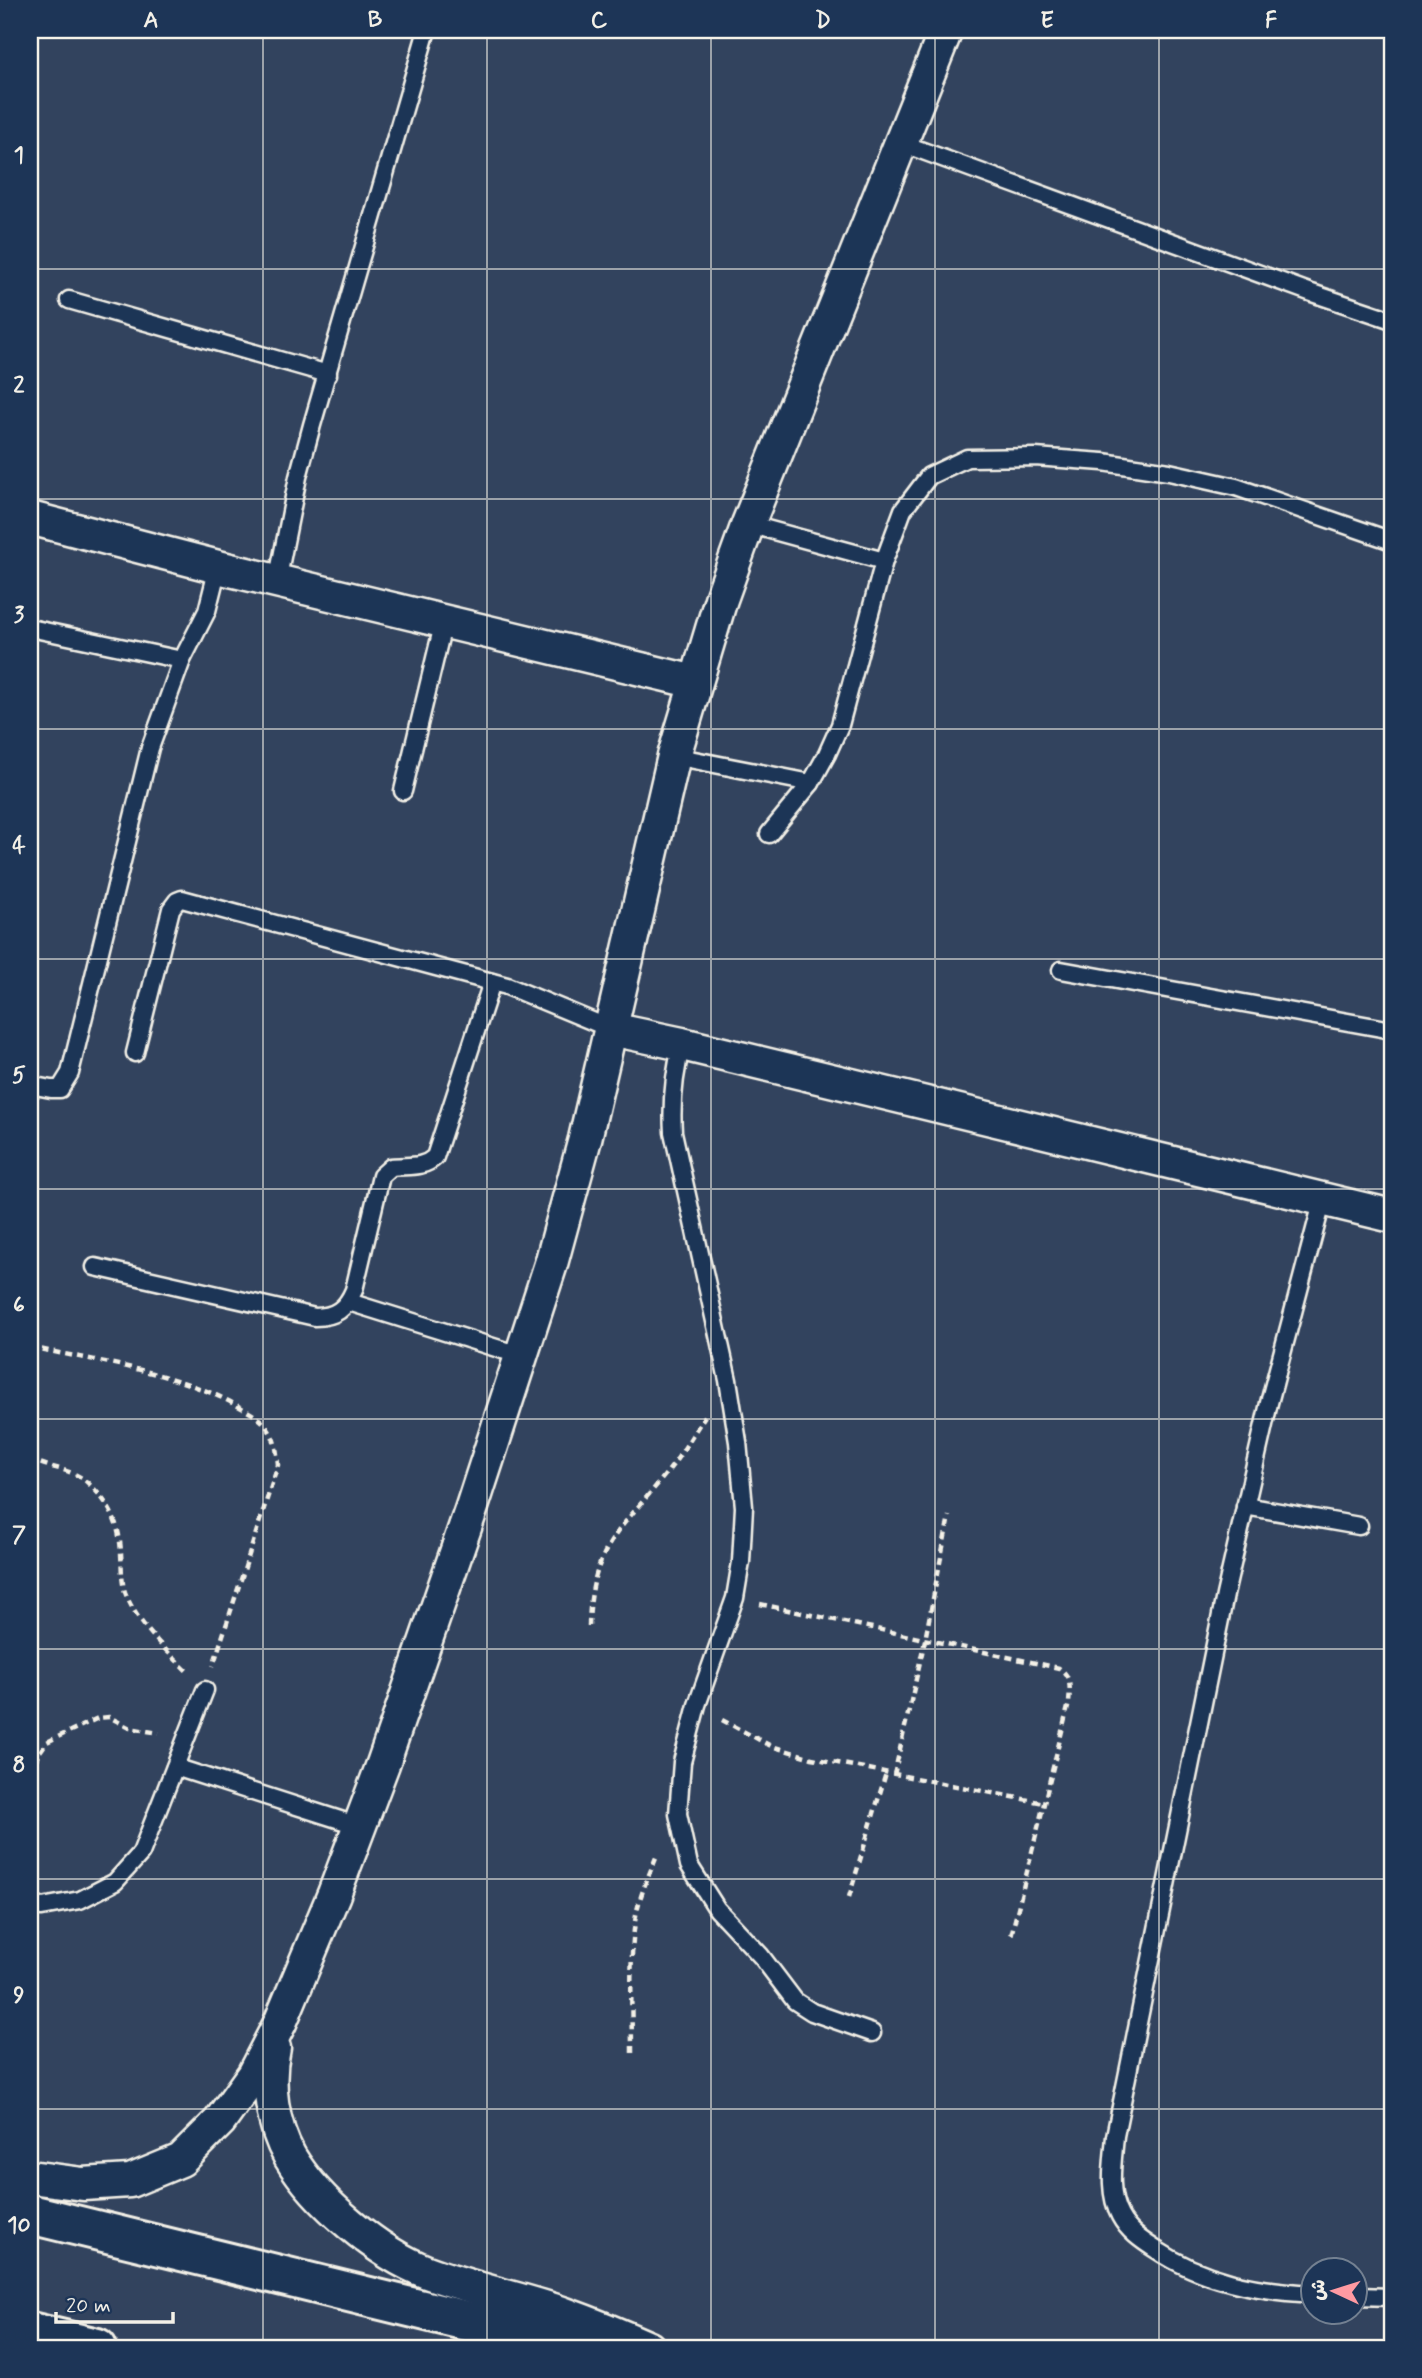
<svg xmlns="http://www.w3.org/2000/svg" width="1422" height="2378" font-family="Mynerve,'Playpen Sans Arabic',sans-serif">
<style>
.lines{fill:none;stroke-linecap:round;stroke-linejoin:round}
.lane-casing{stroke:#f4f1e8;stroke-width:21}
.street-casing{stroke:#f4f1e8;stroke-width:37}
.highway-casing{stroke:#f4f1e8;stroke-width:44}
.path{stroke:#f4f1e8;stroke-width:4.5;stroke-dasharray:7 5;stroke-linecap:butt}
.lane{stroke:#1d3557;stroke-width:16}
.street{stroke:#1d3557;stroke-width:32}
.highway{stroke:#1d3557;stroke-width:38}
.grid{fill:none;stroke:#f4f1e8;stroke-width:2;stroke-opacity:0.55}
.neatline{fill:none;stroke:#f4f1e8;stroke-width:2.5}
.grid-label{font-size:23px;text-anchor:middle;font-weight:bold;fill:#f4f1e8}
</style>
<rect width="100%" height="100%" fill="#32435e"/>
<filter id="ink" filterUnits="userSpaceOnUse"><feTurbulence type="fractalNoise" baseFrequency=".0143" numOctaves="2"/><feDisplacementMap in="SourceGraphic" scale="14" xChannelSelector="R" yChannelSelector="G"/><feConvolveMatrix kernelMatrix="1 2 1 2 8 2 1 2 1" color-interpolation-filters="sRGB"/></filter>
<g filter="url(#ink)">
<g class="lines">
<!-- lane casing -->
<g class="lane-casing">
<g id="lane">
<polyline points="901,143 1312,293 1392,320"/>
<polyline points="69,300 328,374"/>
<polyline points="748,524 884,561"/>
<polyline points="277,582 298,477 312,425 427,30"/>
<polyline points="30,628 182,660"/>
<polyline points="674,756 811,783"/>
<polyline points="403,791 444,621"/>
<polyline points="769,834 811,783 827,754 840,725 884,561 903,510 929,476 967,458 1035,457 1103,462 1169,472 1236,487 1392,541"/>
<polyline points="1061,970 1392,1030"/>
<path d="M682,1044c-8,30 -11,57 -9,88l55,248 10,62 6,65 -3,55 -6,36 -38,107 -15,57 -4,52 11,51 28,44 44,47 34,45 17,11 60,21"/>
<polyline points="135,1053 171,909 177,901 182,899 507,986 611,1029"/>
<polyline points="30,1085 51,1089 60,1089 70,1073 150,748 182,660 207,611 218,567"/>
<path d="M95,1267l220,50c20,0 31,-8 39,-27l27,-114 10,-9c17,-2 31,2 44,-10l57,-175"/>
<polyline points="349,1302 522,1356"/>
<polyline points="1245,1506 1359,1526"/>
<polyline points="175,1767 359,1826"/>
<polyline points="30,1906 42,1907 80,1900 115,1882 141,1853 205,1690"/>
<path d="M1314,2294c-57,-3 -111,-13 -159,-45 -14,-9 -27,-18 -35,-33 -13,-24 -7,-54 -5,-80l110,-541 44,-192 54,-204"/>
<polyline points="1356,2296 1392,2297"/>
</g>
</g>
<!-- street casing -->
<g class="street-casing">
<g id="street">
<polyline points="30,518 218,567 695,682"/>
<polyline points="611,1029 682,1044 1392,1216"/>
<path d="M274,2048c-8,35 -2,77 16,109 27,45 88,96 137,115 45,17 93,26 138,42 28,10 57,22 84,34"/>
<polyline points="30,2177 83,2184 130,2181 181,2160 220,2121 253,2075 280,2023 334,1894 383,1764 471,1510 551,1264 585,1139 674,756 721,599 748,524 946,30"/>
</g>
</g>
<!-- highway casing -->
<g class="highway-casing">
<g id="highway">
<polyline points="30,2214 578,2348"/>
<polyline points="30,2332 97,2348"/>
</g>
</g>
<!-- path -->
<g class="path">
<path d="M30,1347c70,15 144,24 208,59 11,6 24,12 30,23 8,11 9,23 10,36l-65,201"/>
<path d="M30,1458c19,12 41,9 58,25 22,20 32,42 33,71 1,12 0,26 4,38 12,32 39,56 63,80"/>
<path d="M760,1604l299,64c13,9 11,21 10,35l-58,233"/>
<path d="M589,1626c2,-85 37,-99 83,-160 12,-16 22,-34 33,-50"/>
<polyline points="722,1720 771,1746 812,1758 1044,1803"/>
<polyline points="30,1773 39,1753 47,1742 98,1718 109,1717 130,1728 159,1733"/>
<polyline points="894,1775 925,1640 949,1516"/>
<polyline points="849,1897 886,1773"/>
<path d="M632,2053c0,-43 -3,-88 3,-131 3,-23 13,-45 22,-67"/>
</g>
<!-- lane -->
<use href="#lane" class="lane"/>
<!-- street -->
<use href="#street" class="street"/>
<!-- highway -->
<use href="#highway" class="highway"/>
</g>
</g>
<!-- grid -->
<path class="grid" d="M263,30v2318M487,30v2318M711,30v2318M935,30v2318M1159,30v2318M30,269h1362M30,499h1362M30,729h1362M30,959h1362M30,1189h1362M30,1419h1362M30,1649h1362M30,1879h1362M30,2109h1362"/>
<!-- margin -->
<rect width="1422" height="2378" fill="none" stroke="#1d3557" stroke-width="77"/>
<!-- north arrow -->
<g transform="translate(1334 2291) rotate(274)"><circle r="33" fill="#1d3557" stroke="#738091" stroke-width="2"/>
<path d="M0-5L12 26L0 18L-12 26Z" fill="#ff9aa2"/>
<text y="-10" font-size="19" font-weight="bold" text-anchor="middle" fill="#f4f1e8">ش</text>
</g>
<!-- scale -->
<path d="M56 2312v10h117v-10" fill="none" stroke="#f4f1e8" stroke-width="3.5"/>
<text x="66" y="2312" font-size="21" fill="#f4f1e8" stroke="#1d3557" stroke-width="5" paint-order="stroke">20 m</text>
<rect x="38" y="38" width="1346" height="2302" class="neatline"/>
<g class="grid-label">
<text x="151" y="27">A</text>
<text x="375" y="27">B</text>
<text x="599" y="27">C</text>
<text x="823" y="27">D</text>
<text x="1047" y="27">E</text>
<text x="1271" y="27">F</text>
<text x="19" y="162">1</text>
<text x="19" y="392">2</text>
<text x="19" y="622">3</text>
<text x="19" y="852">4</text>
<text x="19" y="1082">5</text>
<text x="19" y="1312">6</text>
<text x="19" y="1542">7</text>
<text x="19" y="1772">8</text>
<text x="19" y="2002">9</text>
<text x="19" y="2232">10</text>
</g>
</svg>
